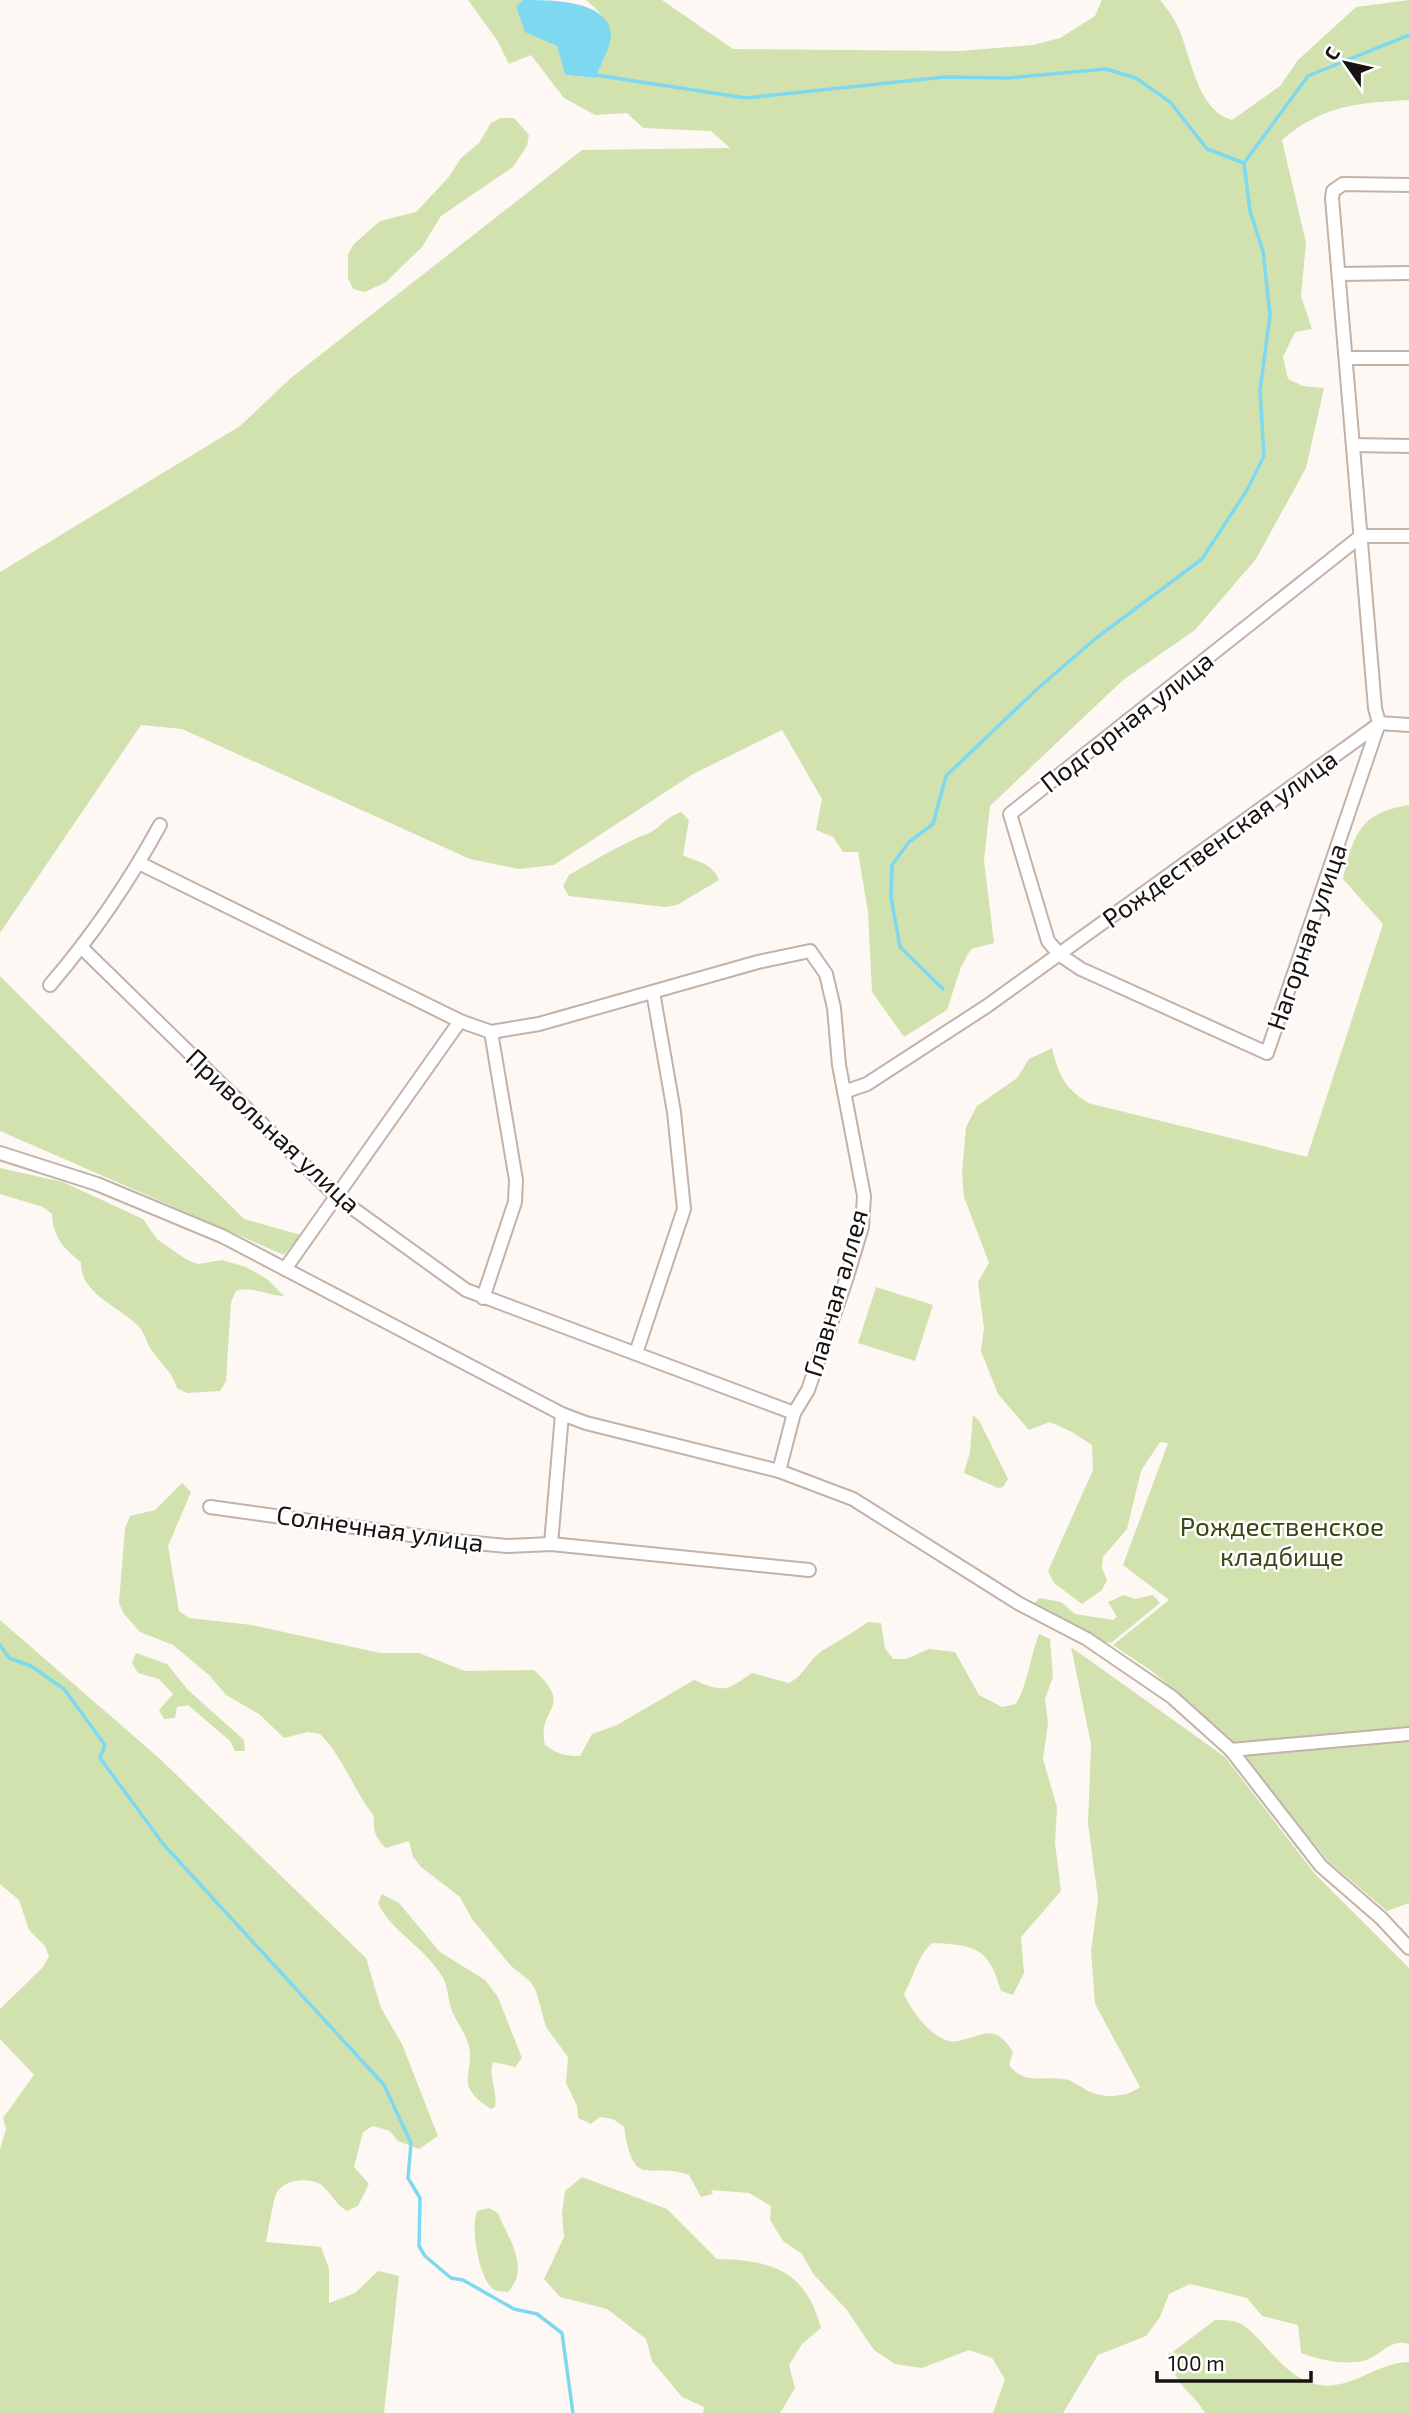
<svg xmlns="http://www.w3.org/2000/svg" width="1409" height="2413" font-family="'Exo 2',sans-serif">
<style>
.green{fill:#d1e2ae}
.water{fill:#7ed9f0}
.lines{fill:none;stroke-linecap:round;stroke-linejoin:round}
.stream{stroke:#7ed9f0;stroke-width:3.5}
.street-casing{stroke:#c1b2aa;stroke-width:16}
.street{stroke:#fff;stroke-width:12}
.labels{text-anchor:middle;stroke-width:5;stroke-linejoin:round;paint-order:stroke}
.street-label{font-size:26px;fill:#181310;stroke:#fff}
.park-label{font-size:26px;fill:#3a4615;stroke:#fff}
</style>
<rect width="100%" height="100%" fill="#fef8f5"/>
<!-- green -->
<g class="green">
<path d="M468,0h55l-7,6 41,40 8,29 31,3c14,-38 25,-49 -10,-78h76l71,49 227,2 73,-6 27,-7 35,-22 7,-16h58c6,7 12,15 16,23 16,31 19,86 56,97l48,-34 18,-26 58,-53 53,-7v100c-52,3 -86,5 -127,40l24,103 -5,53 11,33 -17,3 -12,25 5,22 15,7 21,2 -18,80 -50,91 -61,71 -72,50 -133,126 -6,54 10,83 -23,6 -10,18 -14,43 -43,27 -32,-45 -4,-80 -10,-60h-15l-10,-15 -17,-7 6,-31 -40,-69 -89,44 -139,91 -35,4 -49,-10 -288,-130 -41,-4 -141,208v-361l240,-146 52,-49 290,-227 148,-2 -19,-17 -68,-3 -16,-15 -32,2 -31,-17 -33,-43 -22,9 -12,-24z"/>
<polygon points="501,118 514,118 529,135 527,146 513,167 441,216 422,247 386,282 365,292 353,289 348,278 348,254 354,244 380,221 416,212 448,178 461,158 479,143 491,123"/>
<path d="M1409,805v1098l-22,8 -58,-49 -101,-125 -75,-65 -40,-27 56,-45 -46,-35 45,-122 -8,-1 -19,29 -14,58 -24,28 -1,11 5,12 -5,10 -20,14 -28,-21 -6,-12 45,-101 -1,-25 -20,-13 -22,-10 -21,8 -31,-36 -17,-43 3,-23 -6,-46 11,-19 -25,-66 -2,-23 4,-47 11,-21 40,-28 12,-19 23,-11c7,28 12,39 36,55l219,54 76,-233 -40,-45c11,-45 16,-66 66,-74z"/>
<path d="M681,812l8,8 -6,35c16,8 28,7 36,25l-42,25 -12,2 -96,-11 -6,-10 6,-11c26,-15 52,-31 80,-42 10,-4 15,-15 32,-21z"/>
<polygon points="0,976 244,1219 301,1235 284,1255 0,1131"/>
<path d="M0,1168l63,14 80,37 14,20 30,21 11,4 24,-4 24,7 21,12 17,17c-18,-1 -31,-10 -48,-5l-5,11 -5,79 -6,10 -33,2 -10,-5c-5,-17 -15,-22 -24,-36 -6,-7 -7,-16 -13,-24 -20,-22 -60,-33 -59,-66 -18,-14 -28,-25 -29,-48l-9,-7 -43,-13z"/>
<polygon points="876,1287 933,1305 915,1361 858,1343"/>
<polygon points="973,1415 980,1422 1008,1479 1003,1487 998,1488 964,1473 970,1452"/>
<path d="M182,1483l9,9 -23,54 11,65 10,7 63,7 128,28h39l46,18 69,-1c42,39 2,36 11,75 11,9 21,11 35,11l12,-22 25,-9 77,-45c30,13 32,11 58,-7l37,10c16,-8 21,-26 36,-34 15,-9 29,-17 43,-27l13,1 4,25 8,11h13l23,-10 26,3 24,43 23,12 14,-3c12,-21 14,-47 23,-70l11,5 3,38 -8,22 3,24 -5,36 14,48 -2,36 6,48 -40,46 3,36 -11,22 -12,-4c-12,-44 -27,-46 -69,-48 -13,11 -19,35 -28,51 7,17 32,52 54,47 27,-5 36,-19 55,11l-4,13c15,20 33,11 55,14 8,1 17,8 24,12 17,8 39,6 52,-4l-45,-83 -4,-53 7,-52 -10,-76 3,-79 -20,-97 154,110 90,117 94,94v376c-20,-6 -28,13 -46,17 -22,4 -42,-1 -62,-8l-3,-28 -36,-9 -15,-18 -57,-14 -21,10 -9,23 -14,19 -48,19 -35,58h-70l12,-34 -13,-21 -23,-8 -47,18 -27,-4 -21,-14 -28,-41 -32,-34 -12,-21 -19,-13 -13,-21 1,-14 -22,-13 -38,-3 2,4 -12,3 -12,-22c-41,-15 -55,18 -65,-48l-11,-8 -13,-2 -9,7 -13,-6 -1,-12 -11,-23 2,-26 -22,-30 -10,-36 -6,-10 -19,-15 -39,-47 -12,-22 -39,-30 -8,-10 -4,-16 -23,7c-11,-10 -13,-18 -12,-32 -21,-26 -30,-58 -54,-82l-12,-2 -24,6 -25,-24 -33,-19 -16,-19 -37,-31 -33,-13 -16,-18 -5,-11 6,-75 5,-12 25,-6z"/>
<polygon points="1124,1595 1135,1599 1153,1595 1160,1603 1111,1643 1099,1641 1035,1603 1039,1598 1061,1602 1075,1614 1113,1620 1117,1617 1108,1602"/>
<path d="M0,1620l159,138 207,200 15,50 21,36 36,92 -19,13 -21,-8 -8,-10 -17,-5 -10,6 -9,35 15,17 -11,22 -11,5c-12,-7 -16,-19 -27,-27 -12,-7 -37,-5 -44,10 -3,9 -8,37 -10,48l55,5 8,22v34l26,-10 23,-22 21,5 -15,137h-384v-264l6,-20 -3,-11 31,-43 -34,-36v-30l43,-42 6,-11 -4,-10 -16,-16 -10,-30 -19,-16z"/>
<polygon points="136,1653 167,1664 188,1690 244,1740 245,1751 235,1751 230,1741 188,1705 177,1707 175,1718 164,1719 159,1710 173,1694 159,1679 138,1673 132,1663"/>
<path d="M382,1894l17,9 41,49 45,28 13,17 24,61 -7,9 -22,-5c-5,16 5,28 2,45l-4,2c-42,-27 -12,-36 -24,-69 -4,-10 -11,-19 -15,-29 -4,-10 -4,-22 -8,-31 -15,-30 -54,-49 -66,-77z"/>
<path d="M582,2177l85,32 50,50c55,1 89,12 104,69l-19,16 -13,21 6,23 -15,25h-77l1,-6 -22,-10 -30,-36 -6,-22 -39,-30 -47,-12 -16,-18 20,-42 -2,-23 3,-23z"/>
<path d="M489,2208l9,5c10,26 33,54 10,79 -1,0 -11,-1 -12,-1 -17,-8 -26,-64 -19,-80z"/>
<path d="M1215,2320c6,0 15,0 22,2 20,7 44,52 74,61 36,12 64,-21 98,-21v51h-204c-14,-25 -38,-30 -31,-62z"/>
</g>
<!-- water -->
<path class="water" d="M523,0c29,0 89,0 88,37 0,8 -12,31 -15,41l-31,-3 -8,-29 -32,-14 -9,-26z"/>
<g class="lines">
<!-- stream -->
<g class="stream">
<polyline points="595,75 746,98 945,77 1008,78 1106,69 1136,78 1170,102 1207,149 1244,163"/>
<polyline points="943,989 900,947 891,897 892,865 909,842 933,824 946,776 1036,690 1095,639 1202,559 1247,490 1264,456 1260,391 1270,315 1263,251 1250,211 1244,163 1308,76 1409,35"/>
<polyline points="0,1645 9,1658 31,1666 64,1689 105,1745 100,1758 164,1845 384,2085 411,2143 408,2178 420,2198 419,2246 425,2256 451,2278 463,2280 514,2309 537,2314 562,2333 573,2413"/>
</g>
<!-- street casing -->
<g class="street-casing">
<g id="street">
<polyline points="1339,274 1409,273"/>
<polyline points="1346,358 1409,358"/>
<polyline points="1353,445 1409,446"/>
<polyline points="1361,536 1010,814 1048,941 1060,955 1081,969 1267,1053 1379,723"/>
<polyline points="1361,536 1409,536"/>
<polyline points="1379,723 1375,708 1332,198 1333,191 1343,184 1409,185"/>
<polyline points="1379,723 1409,725"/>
<polyline points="139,863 460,1021 491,1032 539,1024 758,962 810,951 826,974 834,1008 839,1065 864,1196 862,1227 846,1280 808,1390 794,1413 779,1471"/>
<polyline points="82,948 337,1197 466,1290 794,1413"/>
<path d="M50,985c42,-49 79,-103 110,-160"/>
<polyline points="844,1092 867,1084 987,1006 1379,724"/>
<polyline points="0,1153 97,1184 222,1236 562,1414 586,1423 779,1471 853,1499 1018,1603 1087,1639 1172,1697 1231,1750 1321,1866 1381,1918 1409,1948"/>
<polyline points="285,1269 460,1021"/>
<polyline points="483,1298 515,1202 516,1180 491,1032"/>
<polyline points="636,1353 684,1209 674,1112 653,992"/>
<polyline points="210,1507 454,1541 507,1546 551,1544 809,1570"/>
<polyline points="551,1544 562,1414"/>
<polyline points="1231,1750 1409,1734"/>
</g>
</g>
<!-- street -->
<use href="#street" class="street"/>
</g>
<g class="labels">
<!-- street labels -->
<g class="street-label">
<text transform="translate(1127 722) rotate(-38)" y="9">Подгорная улица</text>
<text transform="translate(1220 839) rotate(-36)" y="9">Рождественская улица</text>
<text transform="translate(1307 937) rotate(-71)" y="9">Нагорная улица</text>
<text transform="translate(273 1131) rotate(43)" y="9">Привольная улица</text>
<text transform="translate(836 1293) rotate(-74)" y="9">Главная аллея</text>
<text transform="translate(380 1529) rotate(8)" y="9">Солнечная улица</text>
</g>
<!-- park labels -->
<g class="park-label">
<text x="1282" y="1536">Рождественское<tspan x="1282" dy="30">кладбище</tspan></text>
</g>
</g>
<!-- north arrow -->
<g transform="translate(1346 63) rotate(304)" stroke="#ffffff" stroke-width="5" paint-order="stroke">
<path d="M0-5L12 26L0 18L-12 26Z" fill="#181310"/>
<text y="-10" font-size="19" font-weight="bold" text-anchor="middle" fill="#181310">С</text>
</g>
<!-- scale -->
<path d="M1157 2371v10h154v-10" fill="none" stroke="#181310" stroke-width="3.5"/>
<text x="1168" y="2371" font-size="21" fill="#181310" stroke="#ffffff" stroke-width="5" paint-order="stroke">100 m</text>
</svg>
